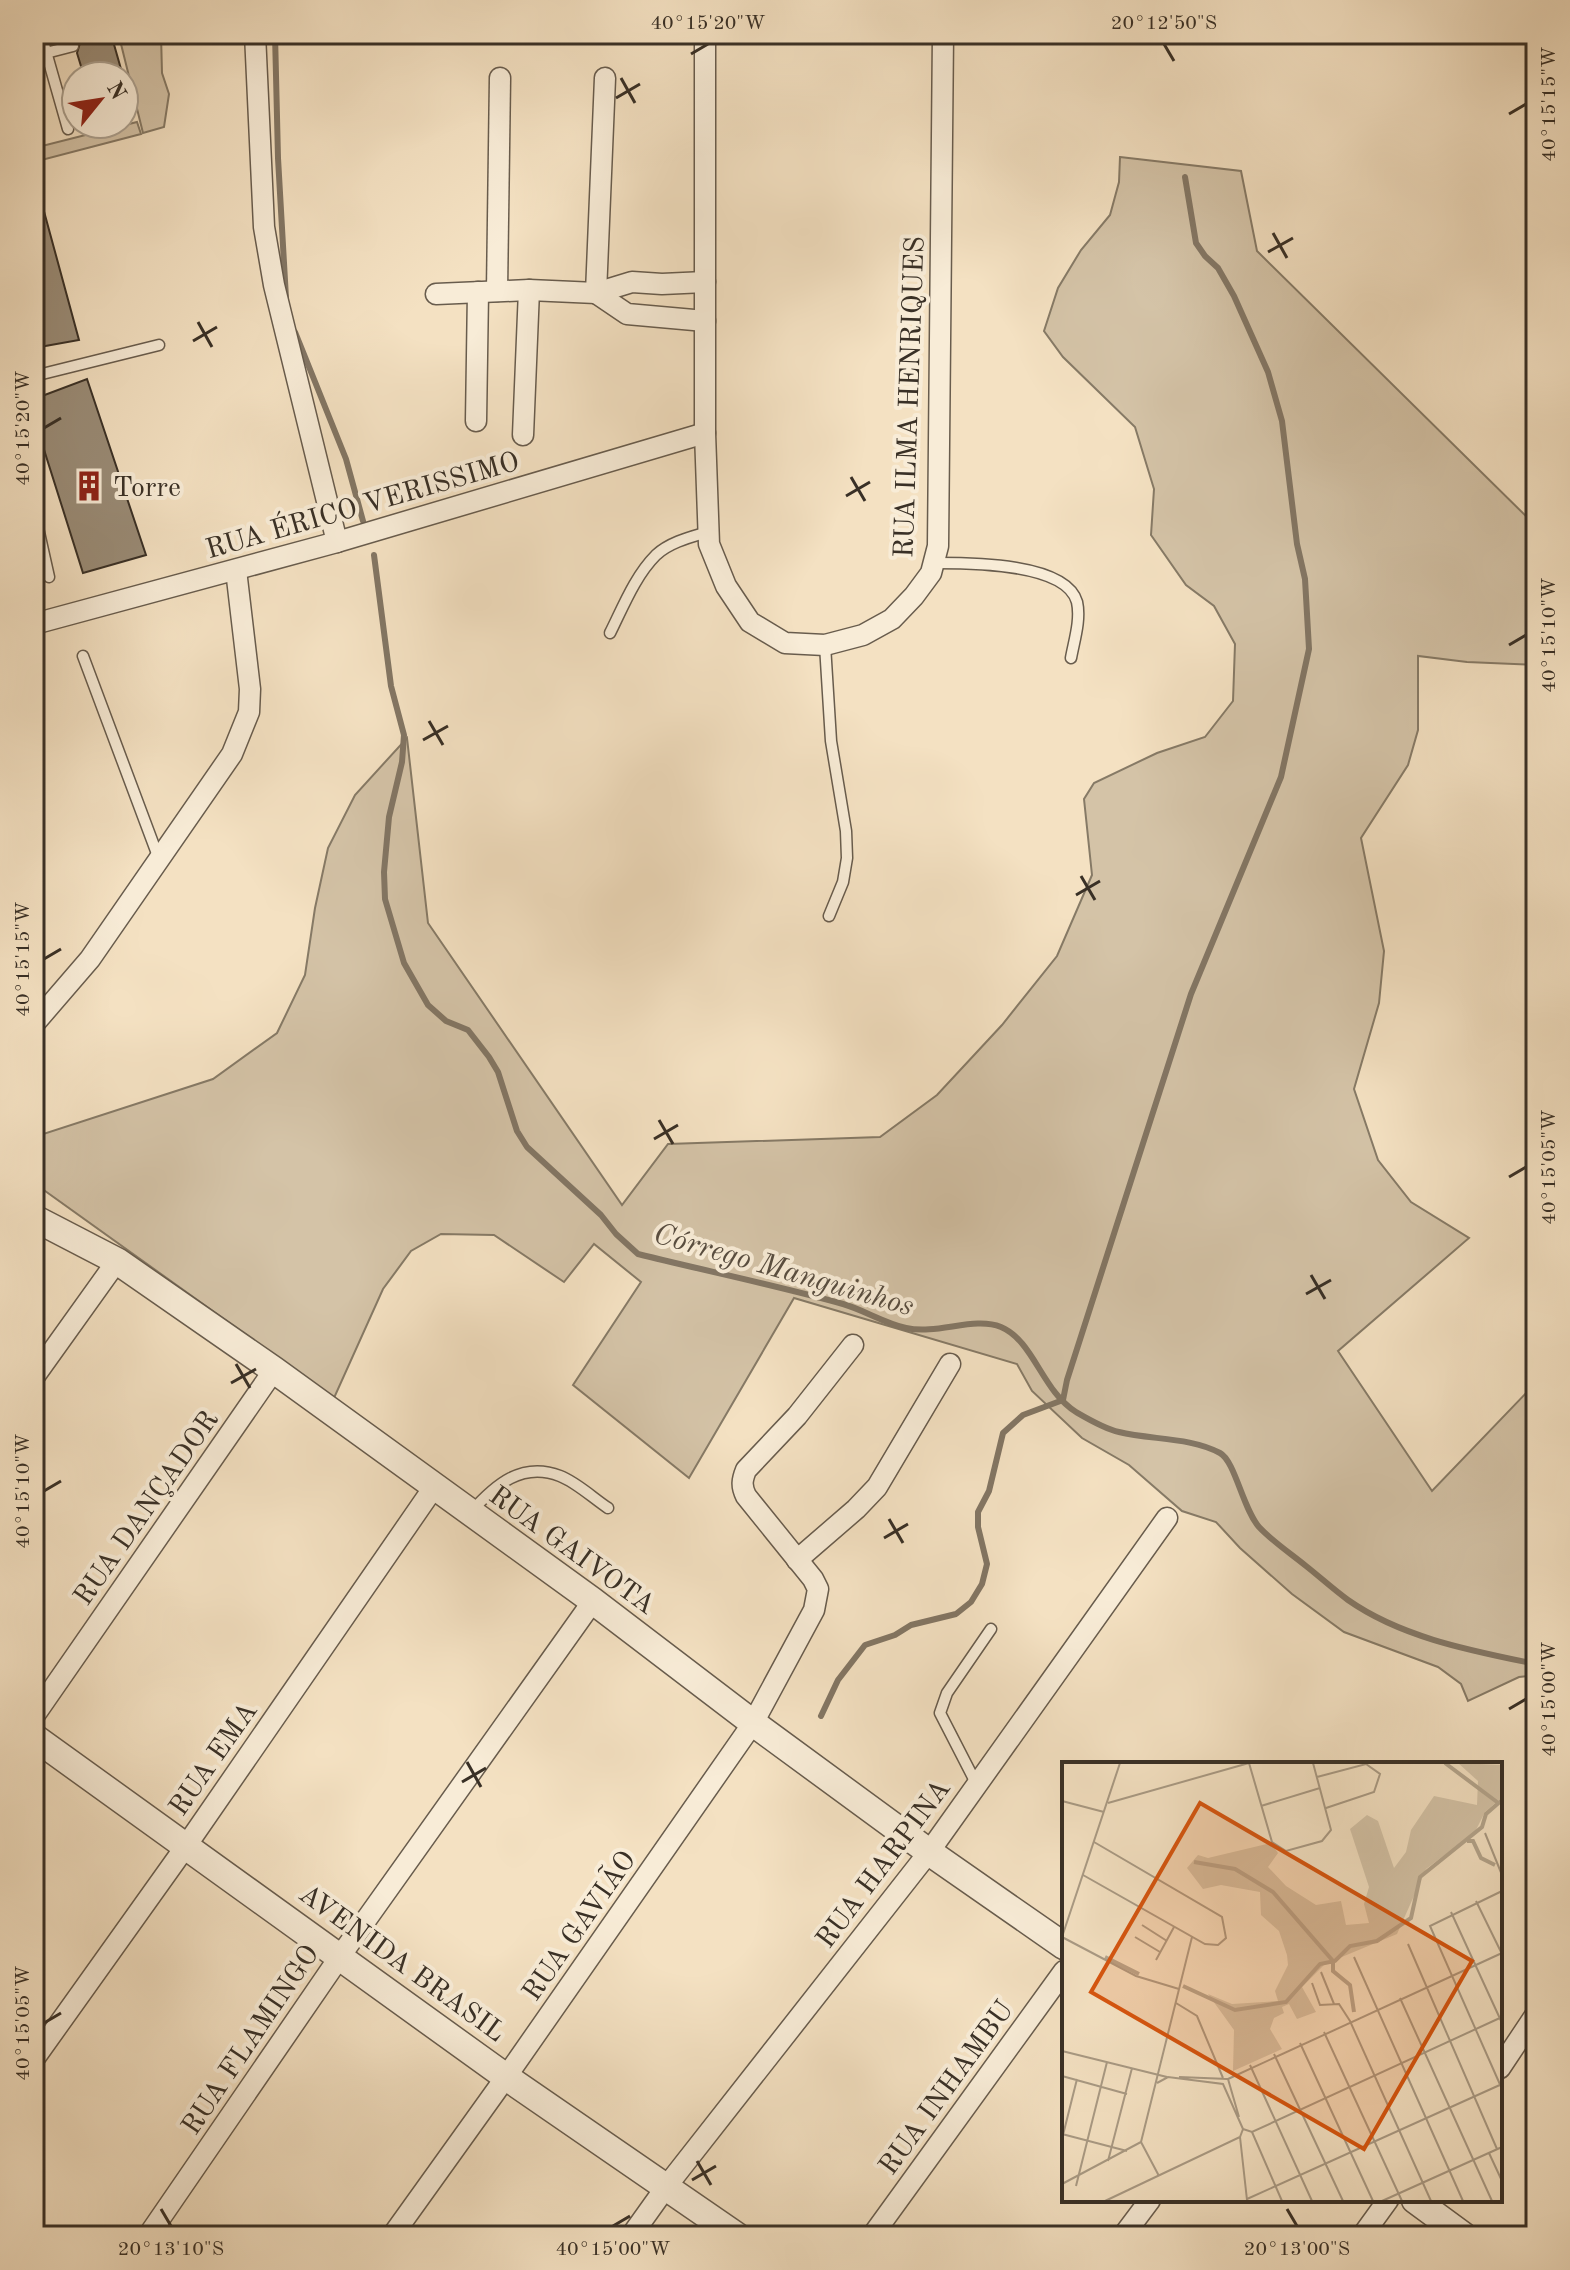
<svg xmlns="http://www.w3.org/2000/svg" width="1570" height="2270" font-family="'Old Standard TT',serif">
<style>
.green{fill:#d4c3a7;stroke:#867a66;stroke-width:2}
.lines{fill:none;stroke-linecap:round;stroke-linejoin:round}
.stream{stroke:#837664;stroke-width:6}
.building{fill:#9a8c77;stroke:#393026;stroke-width:2}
.service-casing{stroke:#685c4d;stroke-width:13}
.minor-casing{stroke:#685c4d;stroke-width:23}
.tertiary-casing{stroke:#685c4d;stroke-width:29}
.service{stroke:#f8ecd7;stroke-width:10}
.minor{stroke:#f8ecd7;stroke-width:20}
.tertiary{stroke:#f8ecd7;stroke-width:26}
.ticks{fill:none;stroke:#393026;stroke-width:3}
.labels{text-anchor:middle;stroke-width:8;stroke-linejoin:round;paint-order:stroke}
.street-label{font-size:28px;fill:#393026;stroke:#f8ecd7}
.poi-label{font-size:28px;fill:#393026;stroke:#f8ecd7;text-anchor:start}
.water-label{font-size:30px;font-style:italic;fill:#584d40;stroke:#f8ecd7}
.inset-river{fill:none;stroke:#b4a58d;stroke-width:4}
.inset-road{fill:none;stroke:#a99a84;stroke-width:2}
.view{fill:#d6550f;fill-opacity:0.15;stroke:#d6550f;stroke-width:4}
.inset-edge{fill:none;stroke:#393026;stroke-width:4}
.neatline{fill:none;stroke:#393026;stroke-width:3}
.ticks-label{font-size:20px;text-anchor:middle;fill:#393026}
</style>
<rect width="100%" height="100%" fill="#f4e1c2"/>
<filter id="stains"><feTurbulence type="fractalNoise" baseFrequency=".0025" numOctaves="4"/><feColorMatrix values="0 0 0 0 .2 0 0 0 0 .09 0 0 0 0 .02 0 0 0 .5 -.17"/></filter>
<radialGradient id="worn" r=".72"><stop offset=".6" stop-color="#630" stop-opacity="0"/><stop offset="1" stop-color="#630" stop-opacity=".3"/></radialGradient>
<!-- green -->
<g class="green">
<polygon points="142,34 161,34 162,73 169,94 164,127 143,133 121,44"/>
<polygon points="137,122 141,134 34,162 34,148"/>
<polygon points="1120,157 1241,171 1257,251 1536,526 1536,665 1467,662 1418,656 1418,730 1408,765 1361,838 1384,951 1379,1003 1354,1089 1378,1160 1411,1202 1469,1238 1338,1351 1432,1491 1530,1389 1536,1387 1536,1675 1519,1677 1468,1701 1461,1684 1438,1667 1344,1632 1292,1594 1240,1548 1216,1522 1182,1511 1129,1465 1082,1438 1032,1391 1017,1364 794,1298 689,1478 573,1385 641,1282 594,1244 564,1282 494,1235 441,1234 411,1251 383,1289 334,1398 34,1183 34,1143 37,1136 213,1079 277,1033 305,975 315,908 328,848 355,795 407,738 428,923 622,1205 668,1144 880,1137 937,1095 1002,1025 1057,956 1092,875 1084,799 1094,783 1157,753 1205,737 1233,701 1235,644 1214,606 1186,585 1151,535 1154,489 1135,427 1063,357 1044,331 1058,288 1081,250 1110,215 1119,182"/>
</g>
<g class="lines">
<!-- stream -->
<g class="stream">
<polyline points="275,34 278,158 286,298"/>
<polyline points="295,332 346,459 363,521"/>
<path d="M374,555l17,131 13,49 -2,27 -13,55 -5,55 1,27 19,64 24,42 18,16 22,9 21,27 9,15 19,59 10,16 74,68 15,19 22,20c68,17 137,31 205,50 21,6 41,19 63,24 32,7 68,-12 95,-1 33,14 41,64 75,85 12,7 29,17 43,20 32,8 71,5 101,21 15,8 23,56 39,74 13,14 31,26 47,39 14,11 27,23 42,34 54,38 125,51 188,64"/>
<polyline points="1063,1400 1067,1380 1191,994 1281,777 1309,649 1305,579 1297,544 1282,421 1268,372 1234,296 1218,268 1205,256 1196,243 1185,177"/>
<polyline points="821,1716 838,1680 865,1645 895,1635 911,1625 956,1614 971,1602 982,1584 987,1564 978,1527 978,1512 989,1491 1003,1433 1023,1415 1063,1400"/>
</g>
</g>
<!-- building -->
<g class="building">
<polygon points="72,34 111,34 123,76 84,76 77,53 80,43"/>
<polygon points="34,193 39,193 79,340 34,348"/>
<polygon points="87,379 146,555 83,573 34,418 34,399"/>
</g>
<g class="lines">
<!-- service casing -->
<g class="service-casing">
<g id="service">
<polyline points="41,34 68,129"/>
<polyline points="46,53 73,46"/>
<polyline points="34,376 159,345"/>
<polyline points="34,510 49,577"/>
<path d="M934,563c33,0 132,-1 143,39 4,18 -3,39 -6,56"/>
<path d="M610,633c13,-26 25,-57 46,-78 14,-13 35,-18 52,-23"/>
<polyline points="825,645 831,741 846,831 847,858 843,882 829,916"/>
<polyline points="83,656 159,859"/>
<path d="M471,1512c24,-27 51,-51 89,-36 16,6 33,22 48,32"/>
<polyline points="977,1785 940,1713 947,1693 991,1629"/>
</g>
</g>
<!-- minor casing -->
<g class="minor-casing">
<g id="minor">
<polyline points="255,34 264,227 274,285 337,542"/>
<polyline points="705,34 705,433 709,544 726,586 750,622 785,643 825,645 863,635 892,619 914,596 931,573 938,546 943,34"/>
<polyline points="497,291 500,78"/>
<polyline points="596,293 605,78"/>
<polyline points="596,293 627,314 705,321"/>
<polyline points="436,294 529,290 596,293 632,282 662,284 705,282"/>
<polyline points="476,421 478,292"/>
<polyline points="523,435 529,290"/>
<polyline points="34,624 337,542 705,433"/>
<polyline points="34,1024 90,959 232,754 249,712 250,689 236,570"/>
<polyline points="34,1377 117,1261"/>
<polyline points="797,1560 856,1509 877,1487 950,1364"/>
<polyline points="34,1716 274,1370"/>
<polyline points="34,2059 186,1846 434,1487"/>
<polyline points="1500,2068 1536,2014"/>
<polyline points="148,2236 341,1955 593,1601"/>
<path d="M392,2236l114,-159 247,-354 61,-113 4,-21 -5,-10 -67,-83c-5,-10 -4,-16 0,-26l51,-54 56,-71"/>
<polyline points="631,2236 666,2187 929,1852 1167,1518"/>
<polyline points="872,2236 1064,1971"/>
<polyline points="1123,2236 1150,2200"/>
<polyline points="1362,2236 1388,2200"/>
</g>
</g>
<!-- tertiary casing -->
<g class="tertiary-casing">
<g id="tertiary">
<polyline points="34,1218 117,1261 274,1370 593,1601 753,1723 929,1852 1064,1946"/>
<polyline points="34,1737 506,2077 737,2236"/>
<polyline points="1415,2200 1464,2236"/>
</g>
</g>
<!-- service -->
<use href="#service" class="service"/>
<!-- minor -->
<use href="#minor" class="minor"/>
<!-- tertiary -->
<use href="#tertiary" class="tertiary"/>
</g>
<!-- ticks -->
<path class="ticks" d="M1164,44l10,17M691,54l17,-10M621,78l14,25M616,98l24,-14M1509,114l17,-10M1273,233l14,25M1268,252l25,-14M198,322l14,25M193,341l24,-14M44,428l17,-10M851,477l14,24M846,496l24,-14M1509,645l17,-10M429,721l14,24M423,740l25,-14M1081,876l14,24M1076,895l24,-14M44,959l17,-10M659,1120l14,24M654,1139l24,-14M1509,1177l17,-10M1311,1275l14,24M1306,1294l25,-14M236,1364l14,24M231,1383l25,-14M44,1491l17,-10M889,1519l14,24M884,1538l24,-14M1509,1709l17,-10M467,1762l14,25M462,1782l24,-14M44,2023l17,-10M697,2161l14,24M692,2180l24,-14M161,2209l10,17M1287,2209l10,17M613,2226l17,-10"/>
<!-- icons -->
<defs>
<g id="building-bare" transform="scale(2.4)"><path d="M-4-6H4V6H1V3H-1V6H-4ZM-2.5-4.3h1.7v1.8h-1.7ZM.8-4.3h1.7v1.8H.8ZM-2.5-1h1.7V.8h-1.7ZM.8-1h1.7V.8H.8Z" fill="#8f2418" stroke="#f8ecd7" stroke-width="2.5" paint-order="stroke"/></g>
</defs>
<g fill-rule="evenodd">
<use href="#building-bare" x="89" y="486"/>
</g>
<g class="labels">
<!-- street labels -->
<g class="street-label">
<text transform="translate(908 397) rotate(-88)" y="10">RUA ILMA HENRIQUES</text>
<text transform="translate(362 504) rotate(-16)" y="10">RUA ÉRICO VERISSIMO</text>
<text transform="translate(145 1507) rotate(-55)" y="10">RUA DANÇADOR</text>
<text transform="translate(573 1549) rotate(36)" y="10">RUA GAIVOTA</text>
<text transform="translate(212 1758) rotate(-55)" y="10">RUA EMA</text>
<text transform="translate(882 1863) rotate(-53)" y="10">RUA HARPINA</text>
<text transform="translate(578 1925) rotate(-55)" y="10">RUA GAVIÃO</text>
<text transform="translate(403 1962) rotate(36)" y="10">AVENIDA BRASIL</text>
<text transform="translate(249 2039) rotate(-56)" y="10">RUA FLAMINGO</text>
<text transform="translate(945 2087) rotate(-54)" y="10">RUA INHAMBU</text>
</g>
<!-- poi labels -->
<g class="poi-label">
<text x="113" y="496">Torre</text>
</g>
<!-- water labels -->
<g class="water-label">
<text transform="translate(784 1269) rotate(16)" y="10">Córrego Manguinhos</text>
</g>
</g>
<!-- overview -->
<g transform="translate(1062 1762)">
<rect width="440" height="440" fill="#f4e1c2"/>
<path d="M396,1l44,2v32l-17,15 -10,20 -49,37 -29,65 -72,30 -23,23 14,25 -19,7 -8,-15 -7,3 2,6 -10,5 -4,11 12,20 -49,22 1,-41 -26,-36 24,10 46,-3 -3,-10 13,-26 -1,-10 -8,-24 -18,-16 -1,-23 -39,-7 -18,4 -16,-21 11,-13 10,3 63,-15 7,10 -10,14 18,19 30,19 25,-4 5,24 23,-2 -5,-19 5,-17 -19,-58 17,-14 11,6 16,47 12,-16 5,-22 23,-34 43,9 1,-24z" fill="#d4c3a7"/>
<path class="inset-river" d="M383,1l52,39M405,79h6l8,17 14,7M132,100l41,7 38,23 60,69v10l17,14 4,27M43,195l34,17M121,224l52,24 51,-8 34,-38 15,-3 15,-15 27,-5 34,-23 9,-41 62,-50 4,-13 16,-14"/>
<path class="inset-road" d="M187,1l23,79 14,9 36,-10 9,-11 -18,-67M255,15l49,-13 14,10 -6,18 -48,16M0,39l42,11M46,41l141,-40M199,44l59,-18M423,71l17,42M21,113l122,69 13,1 8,-7 -4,-21 -128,-75M440,129l-72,35 72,163M414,139l26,53M389,150l51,111M80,163l25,16M0,175l58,-174M0,175l74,39 43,13M73,175l25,15M346,182l89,205M292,195l109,244M94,198l18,-33M259,210l13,32M250,221l8,22 19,-1 11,17 81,180M338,236l92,203M114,241l21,13 26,62M262,270l78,169M238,281l73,158M0,289l105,26M212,292l69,147M188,303l62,136M0,314l65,18M117,315l49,2 11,38M166,317l274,-126M95,321l11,-6 55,7 20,45M181,367l9,3 250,-115M190,370l30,69M0,372l65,17M178,375l7,63M0,377l15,-60M79,380l18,34M427,391l13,28M46,399l24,-93M0,422l79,-42 51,-205M14,424l31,-124M185,437l255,-115M43,439l135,-64 3,-8M320,439l120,-54"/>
<path class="view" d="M138,41l272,158 -108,188 -273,-157z"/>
<rect width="440" height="440" class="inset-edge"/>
</g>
<!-- margin -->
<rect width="1570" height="2270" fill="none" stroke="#f4e1c2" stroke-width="88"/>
<!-- north arrow -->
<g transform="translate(100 100) rotate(60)"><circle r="38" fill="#f8ecd7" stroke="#aca190" stroke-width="2"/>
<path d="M0-6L14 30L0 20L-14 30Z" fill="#8f2418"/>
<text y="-12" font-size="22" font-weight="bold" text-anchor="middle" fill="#393026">N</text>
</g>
<rect x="44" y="44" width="1482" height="2182" class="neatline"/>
<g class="ticks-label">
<text x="708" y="29">40°15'20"W</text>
<text x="1164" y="29">20°12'50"S</text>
<text transform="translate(1548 104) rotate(-90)" y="7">40°15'15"W</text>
<text transform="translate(22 428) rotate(-90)" y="7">40°15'20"W</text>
<text transform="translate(1548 635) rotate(-90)" y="7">40°15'10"W</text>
<text transform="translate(22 959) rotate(-90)" y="7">40°15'15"W</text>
<text transform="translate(1548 1167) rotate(-90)" y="7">40°15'05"W</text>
<text transform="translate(22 1491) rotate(-90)" y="7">40°15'10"W</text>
<text transform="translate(1548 1699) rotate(-90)" y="7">40°15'00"W</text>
<text transform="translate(22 2023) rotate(-90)" y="7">40°15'05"W</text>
<text x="171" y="2255">20°13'10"S</text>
<text x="613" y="2255">40°15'00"W</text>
<text x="1297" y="2255">20°13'00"S</text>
</g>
<rect width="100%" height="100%" filter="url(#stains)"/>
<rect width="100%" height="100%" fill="url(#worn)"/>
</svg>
